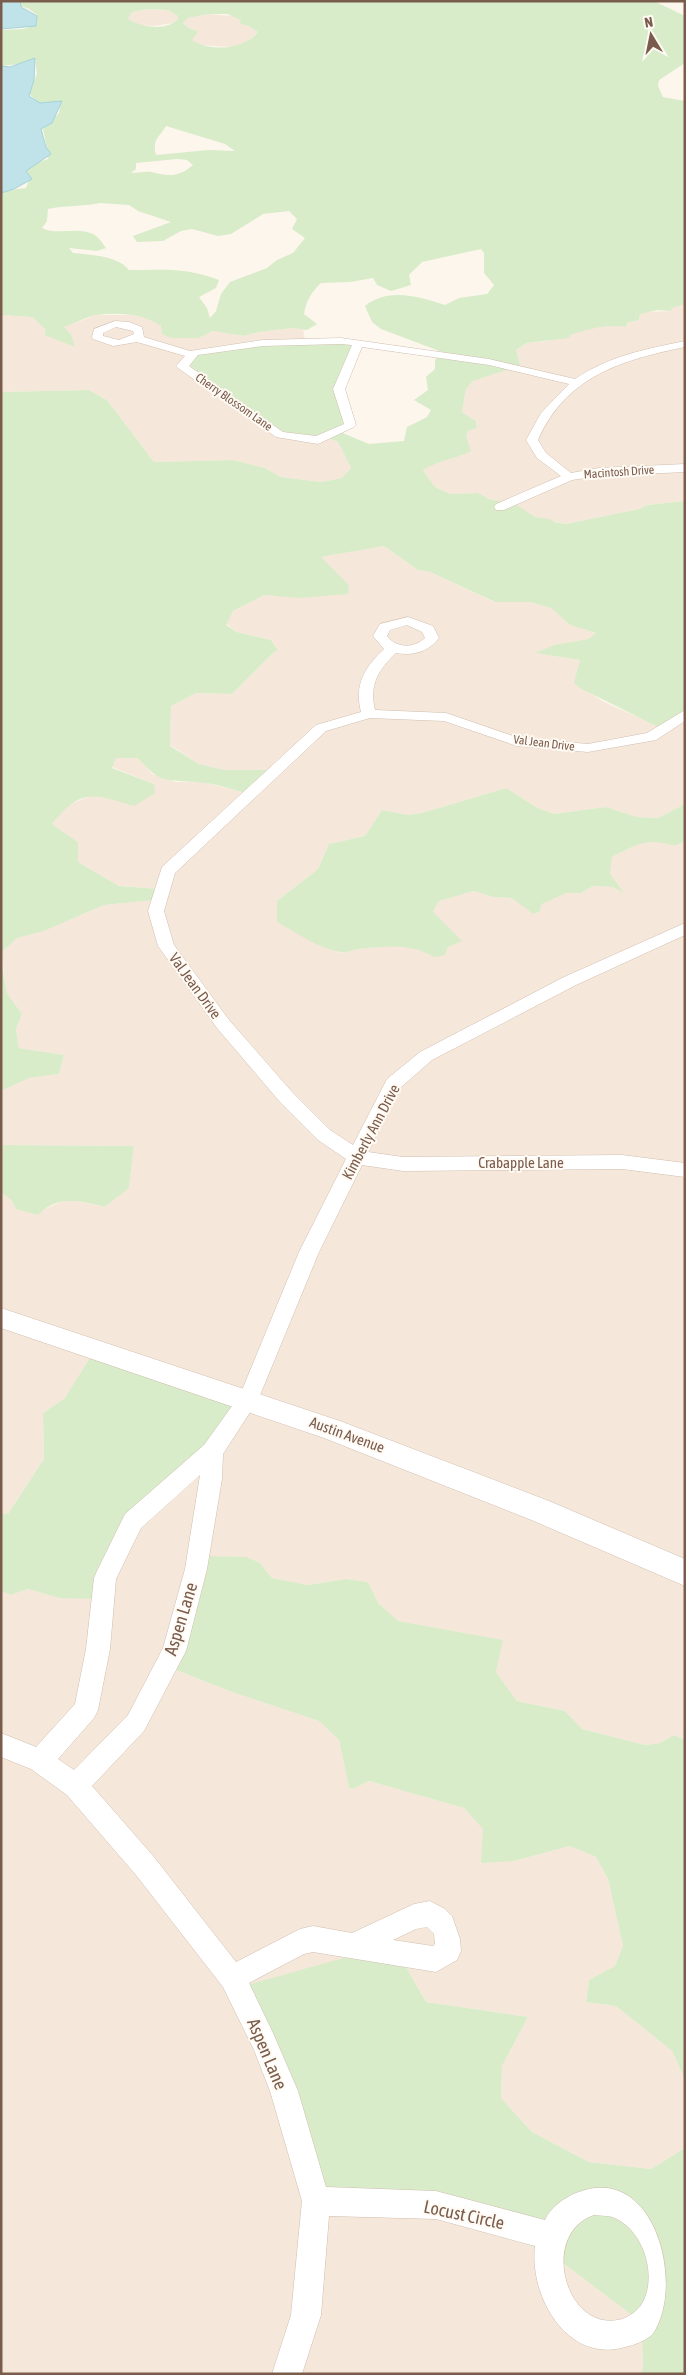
<svg xmlns="http://www.w3.org/2000/svg" width="686" height="2375" font-family="'Asap Condensed',sans-serif">
<style>
.residential{fill:#f5e8da}
.green{fill:#d8ecc9;fill-rule:evenodd}
.water{fill:#bfe3e8;stroke:#a5d3da}
.lines{fill:none;stroke-linecap:round;stroke-linejoin:round}
.minor-casing{stroke:#d1beb0;stroke-width:1}
.tertiary-casing{stroke:#d1beb0;stroke-width:1}
.minor{fill:#fff;fill-rule:evenodd}
.tertiary{fill:#fff;fill-rule:evenodd}
.labels{text-anchor:middle;stroke-width:4;stroke-linejoin:round;paint-order:stroke}
.far-street-label{font-size:12px;fill:#7a5c4d;stroke:#fffaf3}
.street-label{font-size:15px;fill:#7a5c4d;stroke:#fffaf3}
.near-street-label{font-size:18px;fill:#7a5c4d;stroke:#fffaf3}
</style>
<rect width="100%" height="100%" fill="#fdf6ec"/>
<!-- residential -->
<g class="residential">
<polygon points="147,9 168,10 178,16 178,19 174,23 153,26 139,25 128,19 132,12"/>
<polygon points="209,14 232,16 242,20 241,24 249,26 258,32 245,44 230,47 200,45 191,40 199,31 190,29 183,23 188,18"/>
<polygon points="685,304 685,501 647,505 639,509 566,524 535,517 503,502 491,500 478,493 450,494 435,487 423,470 440,460 463,455 465,436 468,431 477,428 476,421 462,412 466,389 473,381 518,366 520,363 516,350 527,343 548,341 592,328 614,325 626,327 627,323 639,320 640,314 645,312 671,311 672,308"/>
<polygon points="1,315 32,317 45,329 74,347 71,334 64,327 96,315 131,315 151,319 161,326 199,338 213,331 244,336 259,332 292,328 303,329 321,435 338,442 351,468 342,478 321,482 281,477 265,468 233,460 154,462 107,400 89,390 1,392"/>
<polygon points="384,546 418,570 430,572 494,602 530,602 552,608 570,625 596,633 588,639 554,645 536,653 580,660 575,683 604,702 660,727 685,713 685,802 681,806 658,818 637,817 606,807 553,814 536,807 506,788 422,813 408,815 382,810 365,836 329,844 318,869 277,901 277,921 321,946 342,953 356,949 397,945 423,950 433,912 439,901 474,891 493,897 512,898 540,911 542,904 555,897 566,893 581,893 593,886 613,887 623,892 609,874 612,857 643,841 661,841 675,846 685,841 685,1740 674,1735 660,1743 645,1745 582,1729 565,1711 517,1701 496,1672 502,1640 397,1621 378,1603 368,1582 346,1579 308,1585 272,1578 260,1563 166,1666 232,1692 319,1721 339,1740 349,1788 353,1789 369,1781 464,1808 514,1861 570,1846 596,1857 608,1879 623,1946 615,1966 589,1980 586,2002 616,2006 672,2051 684,2077 685,2148 651,2169 589,2162 532,2132 501,2098 502,2066 528,2017 426,2002 394,1946 429,2209 537,2248 559,2260 633,2316 642,2336 643,2367 641,2374 1,2374 1,1591 11,1595 28,1589 59,1598 93,1353 64,1399 43,1413 44,1459 8,1514 1,1513 1,1192 12,1201 16,1209 43,1210 67,1199 105,1207 129,1188 134,1146 1,1145 1,1091 29,1078 59,1074 64,1055 19,1048 16,1029 22,1014 7,993 1,953 17,938 44,931 104,905 154,900 158,889 119,886 78,862 78,842 52,824 66,806 92,795 107,798 154,784 112,767 116,758 138,758 152,774 176,782 203,782 246,793 270,770 224,770 199,764 170,745 171,706 196,693 232,694 274,652 278,651 271,640 237,632 226,624 233,611 264,595 278,596 349,585 320,557"/>
</g>
<!-- green -->
<g class="green">
<path d="M17,1h637l31,15v47l-26,17 -1,6 5,11 22,4v203l-13,4 -1,3 -13,-1 -18,4 -1,6 -12,3 -1,4c-19,-3 -37,2 -56,8l-1,3 -42,5 -11,7 4,13 -1,3 -46,15 -7,8 -4,23 14,9 1,7 -9,3 -2,5 5,15c-17,9 -30,8 -48,19l12,17 15,7 28,-1 13,7 21,2 23,15 14,2 6,3 11,2 73,-15 8,-4 38,-4v212l-25,15 -80,-40 -6,-5 6,-23 -45,-7 19,-8 34,-6 8,-6 -26,-8 -19,-17 -21,-6h-35l-65,-30 -12,-2 -34,-24 -63,11 28,28 -1,9 -49,4 -35,-3 -31,16 -7,14 11,7 34,8 7,11 -4,1 -42,42 -36,-1 -25,13 -1,40 29,18 25,6h47l-25,23c-14,-3 -28,-9 -42,-10 -34,-5 -41,5 -66,-25h-22l-4,10 42,16 1,9 -21,13c-40,-12 -53,-19 -82,18l26,18v20l41,24 40,3 -5,11 -50,5 -60,26 -27,7 -16,15v-561l88,-2 18,10 47,62 79,-2 32,8 16,9 40,5 21,-4 9,-10 -13,-26 -17,-7h-30l-18,-8 -83,-56 2,-15 18,-7 113,-7 38,4 -22,43 12,31 -13,11 31,13 35,-3 3,-14 20,-10 4,-7 -17,-10 14,-10 -2,-13 9,-8v-9l7,-8 -61,-23 -9,-7 -7,-16c24,-19 55,-9 80,-1l14,-7 28,-4 7,-9 -10,-12v-20l-3,-4 -59,13 -13,13 2,10 -20,6 -14,-6 -4,-7 -23,4 -29,1c-9,9 -15,17 -17,31l13,10 -10,6 -15,-2 -33,4 -15,4 -31,-5 -14,7h-28l-9,-4 -1,-8c-17,-12 -42,-14 -64,-11 -10,1 -23,9 -33,12l7,7 4,13 -30,-12v-6l-13,-12 -31,-2v-124l25,-3 3,-8 -5,-4 -2,-8 26,-9v-6l-5,-24 16,-16 1,-9 -21,-1 -10,-9 8,-20 -2,-16 -16,6 -18,2v-36l23,-1 13,-5v-9l-8,-6 -16,-6zM147,9l21,1 10,6v3c-13,13 -36,8 -50,0l4,-7zM209,14h18l14,6 -1,4 9,2 9,6c-15,18 -48,20 -66,8l7,-9 -9,-2 -7,-6 5,-5zM166,126l59,18 10,7 -26,-1 -53,5c-4,-16 3,-17 10,-29zM177,159l10,1 6,5c-15,13 -24,11 -42,7 -6,-1 -14,1 -20,1l5,-4v-6zM100,203l29,2 9,6 33,11 -38,14 4,6 26,-1 18,-10 11,-2 26,7 13,-2 32,-20 26,-3 8,8 -5,10 13,9 -12,15 -16,7 -10,8 -37,14 -9,12 -5,17 -6,7 -3,-10 -8,-11 17,-9 3,-8c-33,-13 -56,-10 -90,-10 -12,-15 -39,-15 -56,-17l-4,-5 28,3 9,-3c-3,-4 -8,-12 -13,-14 -17,-8 -34,2 -51,-6l5,-7 1,-12c18,-4 34,-2 52,-6z"/>
<path d="M506,788l30,19 17,7 53,-7 31,10 21,1 23,-12 4,-4v39l-10,5c-28,-9 -38,-2 -63,11l-2,17 14,19 -11,-6 -20,-1 -12,7h-15l-24,11 -2,7 -7,3 -21,-16 -19,-1 -19,-6 -35,10 -6,11 29,29 -14,6 -3,8 -11,2c-23,-14 -48,-11 -75,-8 -6,0 -13,5 -19,3 -22,-4 -43,-19 -63,-30v-21l41,-32 11,-25 36,-8 17,-26 26,5 14,-2z"/>
<polygon points="1,959 7,993 22,1014 16,1029 19,1048 64,1055 59,1074 29,1078 1,1091"/>
<path d="M1,1145l133,1 -5,42 -24,19c-26,-6 -46,-13 -67,8l-22,-6 -4,-8 -11,-9z"/>
<polygon points="93,1353 244,1396 222,1429 142,1510 100,1599 59,1598 28,1589 11,1595 1,1591 1,1513 8,1514 44,1459 43,1413 64,1399"/>
<polygon points="197,1556 246,1557 260,1563 272,1578 308,1585 346,1579 368,1582 378,1603 398,1621 503,1640 496,1672 517,1701 565,1711 582,1729 645,1745 660,1743 674,1735 685,1740 685,2106 684,2077 672,2051 616,2006 586,2002 589,1980 615,1966 623,1946 608,1879 596,1857 570,1846 514,1861 481,1863 483,1829 464,1808 369,1781 353,1789 349,1788 339,1740 319,1721 232,1692 166,1666"/>
<polygon points="394,1946 426,2002 528,2017 502,2066 501,2098 532,2132 589,2162 651,2169 685,2148 685,2374 641,2374 643,2367 642,2336 633,2316 559,2260 537,2248 429,2209 321,2210 240,1987 376,1949"/>
</g>
<!-- water -->
<g class="water">
<polygon points="1,1 20,1 21,7 37,16 36,26 1,29"/>
<polygon points="35,58 34,80 29,96 40,103 62,101 52,123 41,129 46,147 51,154 26,171 32,179 14,189 1,193 1,66 10,67"/>
</g>
<g class="lines">
<!-- minor casing -->
<g class="minor-casing">
<g id="minor">
<path d="M115,321l14,1 13,5 2,10 46,14 73,-11 78,-2 148,21 86,20c34,-23 71,-30 110,-38v6c-63,13 -119,29 -147,93l8,13 25,20 28,-5 86,-4v8l-86,4 -27,4 -68,30h-8l-2,-3 2,-3 65,-28 -24,-18 -11,-18 15,-27 28,-29 -80,-19 -127,-18 -17,42 11,36 -2,2 -36,17 -42,-7 -98,-69 -2,-2 9,-10 -48,-14 -24,4 -20,-7 -1,-2 2,-8zM116,327l17,4 1,3 -15,6 -16,-4v-3zM341,344l11,1 -19,44 11,35 -28,12 -33,-4 -94,-66 9,-11 65,-9z"/>
<path d="M408,617l25,9 6,12c-11,14 -26,18 -43,15 -18,17 -27,32 -21,57l71,3 73,25 69,6 59,-11 38,-23v11l-29,19 -68,12 -71,-6 -73,-25 -74,-3 -44,13 -151,142 -11,38 10,34 55,75 63,72 38,38 23,15 34,-66 33,-27 144,-75 121,-54v12l-109,50 -144,75 -32,28 -32,64 35,5 219,-2 63,8v14l-63,-8 -219,2 -41,-6 -43,87 -61,148 -35,54 -1,25 -15,90 -21,82 -42,80 -52,55 62,71 82,105 64,-33 13,-3 39,7 62,-29 16,-3 15,8 7,7 8,23 1,12 -4,9 -21,12 -123,-20 -9,2 -55,29 24,50 25,58 28,96 110,4 109,29c5,-12 19,-22 31,-27 80,-33 110,95 76,142 -8,6 -17,10 -27,12 -58,17 -96,-51 -90,-101l-99,-27 -107,-3 -8,99 -19,59h-30l19,-59 11,-114 -32,-110 -16,-41 -31,-63 -87,-112 -69,-80 -36,-26 -30,-12v-24l35,14 39,-43 11,-55 8,-71 3,-7 28,-57 79,-69 36,-50 59,-143 47,-93 -28,-19 -38,-38 -63,-74 -59,-82 -10,-35 14,-44 154,-142 45,-13c-7,-28 4,-45 23,-63l-11,-13 7,-12zM407,625l15,7 3,6c-11,11 -29,10 -38,-2l3,-6zM200,1475l-15,94 -22,79 -35,67 -54,55 -16,-11 36,-41 4,-8 12,-61 6,-70 25,-51zM427,1927l7,7 1,10 -2,2 -40,-6 23,-11zM594,2215c8,1 16,0 23,4 27,14 40,56 26,83 -4,8 -13,14 -21,17 -56,16 -84,-85 -28,-104z"/>
</g>
</g>
<!-- tertiary casing -->
<g class="tertiary-casing">
<polygon id="tertiary" points="1,1308 340,1421 549,1501 685,1559 685,1586 529,1519 324,1438 1,1328"/>
</g>
<!-- minor -->
<use href="#minor" class="minor"/>
<!-- tertiary -->
<use href="#tertiary" class="tertiary"/>
</g>
<g class="labels">
<!-- far-street labels -->
<g class="far-street-label">
<text transform="translate(234 402) rotate(35)" y="4">Cherry Blossom Lane</text>
<text transform="translate(619 472) rotate(-4)" y="4">Macintosh Drive</text>
<text transform="translate(544 743) rotate(7)" y="4">Val Jean Drive</text>
</g>
<!-- street labels -->
<g class="street-label">
<text transform="translate(195 986) rotate(54)" y="5">Val Jean Drive</text>
<text transform="translate(371 1132) rotate(-62)" y="5">Kimberly Ann Drive</text>
<text x="521" y="1168">Crabapple Lane</text>
<text transform="translate(347 1435) rotate(20)" y="5">Austin Avenue</text>
</g>
<!-- near-street labels -->
<g class="near-street-label">
<text transform="translate(181 1619) rotate(-73)" y="6">Aspen Lane</text>
<text transform="translate(267 2054) rotate(67)" y="6">Aspen Lane</text>
<text transform="translate(464 2215) rotate(12)" y="6">Locust Circle</text>
</g>
</g>
<!-- border -->
<rect width="686" height="2375" fill="none" stroke="#7a5c4d" stroke-width="5"/>
<!-- north arrow -->
<g transform="translate(651 35) rotate(350)" stroke="#fffaf3" stroke-width="4" paint-order="stroke">
<path d="M0-4L9 19L0 12L-9 19Z" fill="#7a5c4d"/>
<text y="-8" font-size="14" font-weight="bold" text-anchor="middle" fill="#7a5c4d">N</text>
</g>
</svg>
